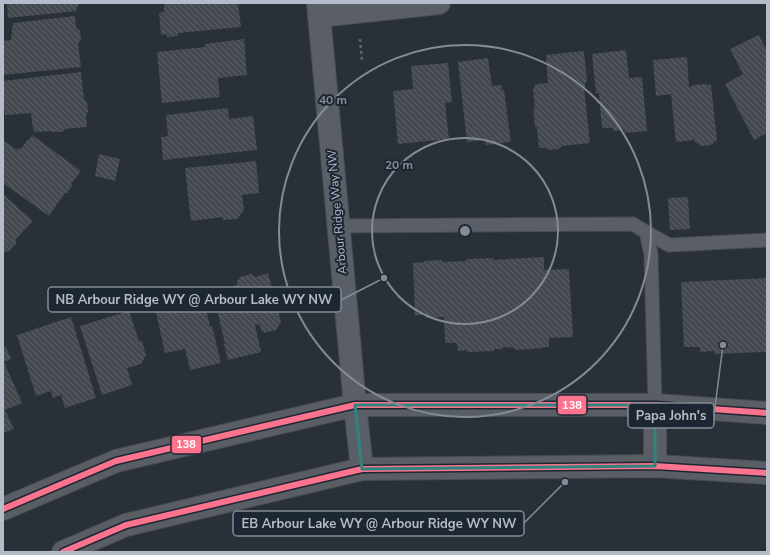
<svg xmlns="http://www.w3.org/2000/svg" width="770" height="555" font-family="'Nunito Sans',sans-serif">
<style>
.building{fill:url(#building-back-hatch)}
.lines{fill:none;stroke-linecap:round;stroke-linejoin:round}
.lane-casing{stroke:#484c53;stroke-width:15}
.street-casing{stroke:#484c53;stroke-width:24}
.secondary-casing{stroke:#484c53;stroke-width:24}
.path{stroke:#5d636a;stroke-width:2.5;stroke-dasharray:3 3;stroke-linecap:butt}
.lane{stroke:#5a5e66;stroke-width:13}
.street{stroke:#5a5e66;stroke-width:22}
.secondary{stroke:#595d64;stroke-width:22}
.bus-1-casing{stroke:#1d2633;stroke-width:9}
.bus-1{stroke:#fc738d;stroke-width:6}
.marked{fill:none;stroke:#308480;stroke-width:3;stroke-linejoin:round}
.ring{fill:none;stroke:#848b96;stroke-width:2}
.labels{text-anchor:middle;stroke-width:4;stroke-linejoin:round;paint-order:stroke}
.street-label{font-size:12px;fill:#b4bcc9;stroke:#1d2633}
.centre{fill:#848b96;stroke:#1d2633;stroke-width:2}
.ring-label{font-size:12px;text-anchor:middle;font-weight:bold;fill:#848b96;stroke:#1d2633;stroke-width:4;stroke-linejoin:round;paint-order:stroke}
.leader{fill:none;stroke:#848b96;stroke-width:1.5}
.callout-dot{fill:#848b96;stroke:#1d2633;stroke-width:1.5}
.callout{fill:#1d2633;stroke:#848b96;stroke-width:1.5}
.callout-label{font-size:13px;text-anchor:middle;font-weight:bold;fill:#b4bcc9}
.line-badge{stroke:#1d2633;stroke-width:1.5}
.badge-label{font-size:11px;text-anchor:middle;font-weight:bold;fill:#fff}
</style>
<defs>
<pattern id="building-back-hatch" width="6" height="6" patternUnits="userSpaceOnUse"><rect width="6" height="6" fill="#444950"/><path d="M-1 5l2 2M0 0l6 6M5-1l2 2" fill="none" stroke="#5d6168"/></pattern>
</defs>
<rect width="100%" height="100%" fill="#2a3038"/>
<!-- building -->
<g class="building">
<polygon points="3,3 79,3 79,4 76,9 76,11 8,18 7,4 3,4"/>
<polygon points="164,3 238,3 241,27 178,33 178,36 167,37 167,34 161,35 159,13 164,12"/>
<polygon points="75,16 76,28 80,31 81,40 78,44 81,67 3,75 3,41 11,40 12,31 12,27 13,27 13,23"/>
<polygon points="759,35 767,51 767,133 754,140 725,84 743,74 730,49"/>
<polygon points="244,39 247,75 218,78 220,97 162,103 157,52 205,47 205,44"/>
<polygon points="626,50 629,78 642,77 647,131 625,133 624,130 614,131 613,128 602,128 599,93 596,93 592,54"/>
<polygon points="584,51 587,82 585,82 585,88 584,88 590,143 562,146 559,149 549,150 545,148 539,148 537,127 535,127 533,109 535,110 533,89 536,84 548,83 546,55"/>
<polygon points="687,57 689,87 693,86 693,85 708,84 708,85 711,85 717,140 711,145 701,146 695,142 694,140 676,142 671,94 656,96 653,60"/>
<polygon points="488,58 492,86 501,85 502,90 504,90 511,142 486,145 485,140 467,142 458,62"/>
<polygon points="448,63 452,102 445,103 449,139 398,144 393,91 413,89 411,66"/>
<polygon points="81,72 84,99 87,102 88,111 86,116 87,127 65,129 63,132 53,132 51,131 36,132 33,129 31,113 5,115 3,92 3,81"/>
<polygon points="228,108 229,119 253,116 257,150 163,160 161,137 168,136 166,115"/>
<polygon points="32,135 81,171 71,184 72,186 67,193 65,193 49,216 3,183 3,140 17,150 19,148 21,149 28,139 29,140"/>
<polygon points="99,154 120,159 115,181 95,176"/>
<polygon points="256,161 259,193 242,195 244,210 237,219 223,220 223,217 191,221 185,168"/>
<polygon points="3,194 33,221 16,239 16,244 9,251 4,252 3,253"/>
<polygon points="688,197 690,229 670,230 668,198"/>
<polygon points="544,257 544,270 569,269 573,337 549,338 549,347 543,347 544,348 515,350 515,348 503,347 503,349 494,349 494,351 467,352 467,350 458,351 457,343 445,343 444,317 426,318 426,315 415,315 413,263 424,262 424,261 442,260 442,262 466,261 466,259 493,258 493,260"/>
<polygon points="268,273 281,322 276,330 264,333 261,329 259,324 255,325 261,352 228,360 224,344 225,344 213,291 237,285 237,282 240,277 251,274 255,277"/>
<polygon points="767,278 767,352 714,354 714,351 700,352 700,347 684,347 681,282"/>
<polygon points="202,293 210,326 212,326 221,363 190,370 185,349 165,353 154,304"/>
<polygon points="129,311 139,341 142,341 146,355 141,364 127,368 132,385 102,395 80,326"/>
<polygon points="71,317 96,398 65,408 61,395 53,398 51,391 36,396 17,335"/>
<polygon points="6,347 11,359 4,362 22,403 5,410 14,429 3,433 3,348"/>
</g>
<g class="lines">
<!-- lane casing -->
<g class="lane-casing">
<g id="lane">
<polyline points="339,226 633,224 646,232 651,254 655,405"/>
<polyline points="646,232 669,245 767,240"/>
</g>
</g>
<!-- street casing -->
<g class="street-casing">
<g id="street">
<polyline points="318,3 355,405 362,469"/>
<polyline points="319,16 439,3"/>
<polyline points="655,466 655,405"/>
</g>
</g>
<!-- secondary casing -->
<g class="secondary-casing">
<g id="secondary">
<polyline points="3,509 116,461 355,405 655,405 767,413"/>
<polyline points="63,552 126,525 362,469 655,466 767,473"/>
</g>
</g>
<!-- path -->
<polyline class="path" points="360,39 362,61"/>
<!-- lane -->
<use href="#lane" class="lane"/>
<!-- street -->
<use href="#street" class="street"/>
<!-- secondary -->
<use href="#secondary" class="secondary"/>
<!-- bus-1 casing -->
<g class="bus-1-casing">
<g id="bus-1">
<polyline points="3,509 116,461 355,405 655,405 767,413"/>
<polyline points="63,552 126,525 362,469 655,466 767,473"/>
</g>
</g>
<!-- bus-1 -->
<use href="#bus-1" class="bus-1"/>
</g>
<!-- marked area -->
<path class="marked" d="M355,405h300v61l-293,3z"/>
<!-- distance rings -->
<g class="ring">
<circle cx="465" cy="231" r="93"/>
<circle cx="465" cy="231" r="186"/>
</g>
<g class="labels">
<!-- street labels -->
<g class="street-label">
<text transform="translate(337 212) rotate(-95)" y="4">Arbour Ridge Way NW</text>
</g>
</g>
<circle cx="465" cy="231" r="6" class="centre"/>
<g class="ring-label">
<text x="333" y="104">40 m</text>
<text x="399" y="169">20 m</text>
</g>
<!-- callouts -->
<path class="leader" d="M384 278L341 300M723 345L714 415M565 482L524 523"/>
<g class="callout-dot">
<circle cx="384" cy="278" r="4"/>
<circle cx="723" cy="345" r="4"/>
<circle cx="565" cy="482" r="4"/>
</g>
<g class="callout">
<rect x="48" y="287" width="293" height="25" rx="4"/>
<rect x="628" y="403" width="86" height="25" rx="4"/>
<rect x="233" y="511" width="291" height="25" rx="4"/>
</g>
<g class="callout-label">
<text x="194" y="304">NB Arbour Ridge WY @ Arbour Lake WY NW</text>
<text x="671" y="420">Papa John's</text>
<text x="379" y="528">EB Arbour Lake WY @ Arbour Ridge WY NW</text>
</g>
<g class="line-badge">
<rect x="557" y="395" width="30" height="20" rx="4" fill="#fc738d"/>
<rect x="171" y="435" width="31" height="19" rx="4" fill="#fc738d"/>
</g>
<g class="badge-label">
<text x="572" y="409">138</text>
<text x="186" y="448">138</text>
</g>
<!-- border -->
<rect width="770" height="555" fill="none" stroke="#b4bcc9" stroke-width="8"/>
</svg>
